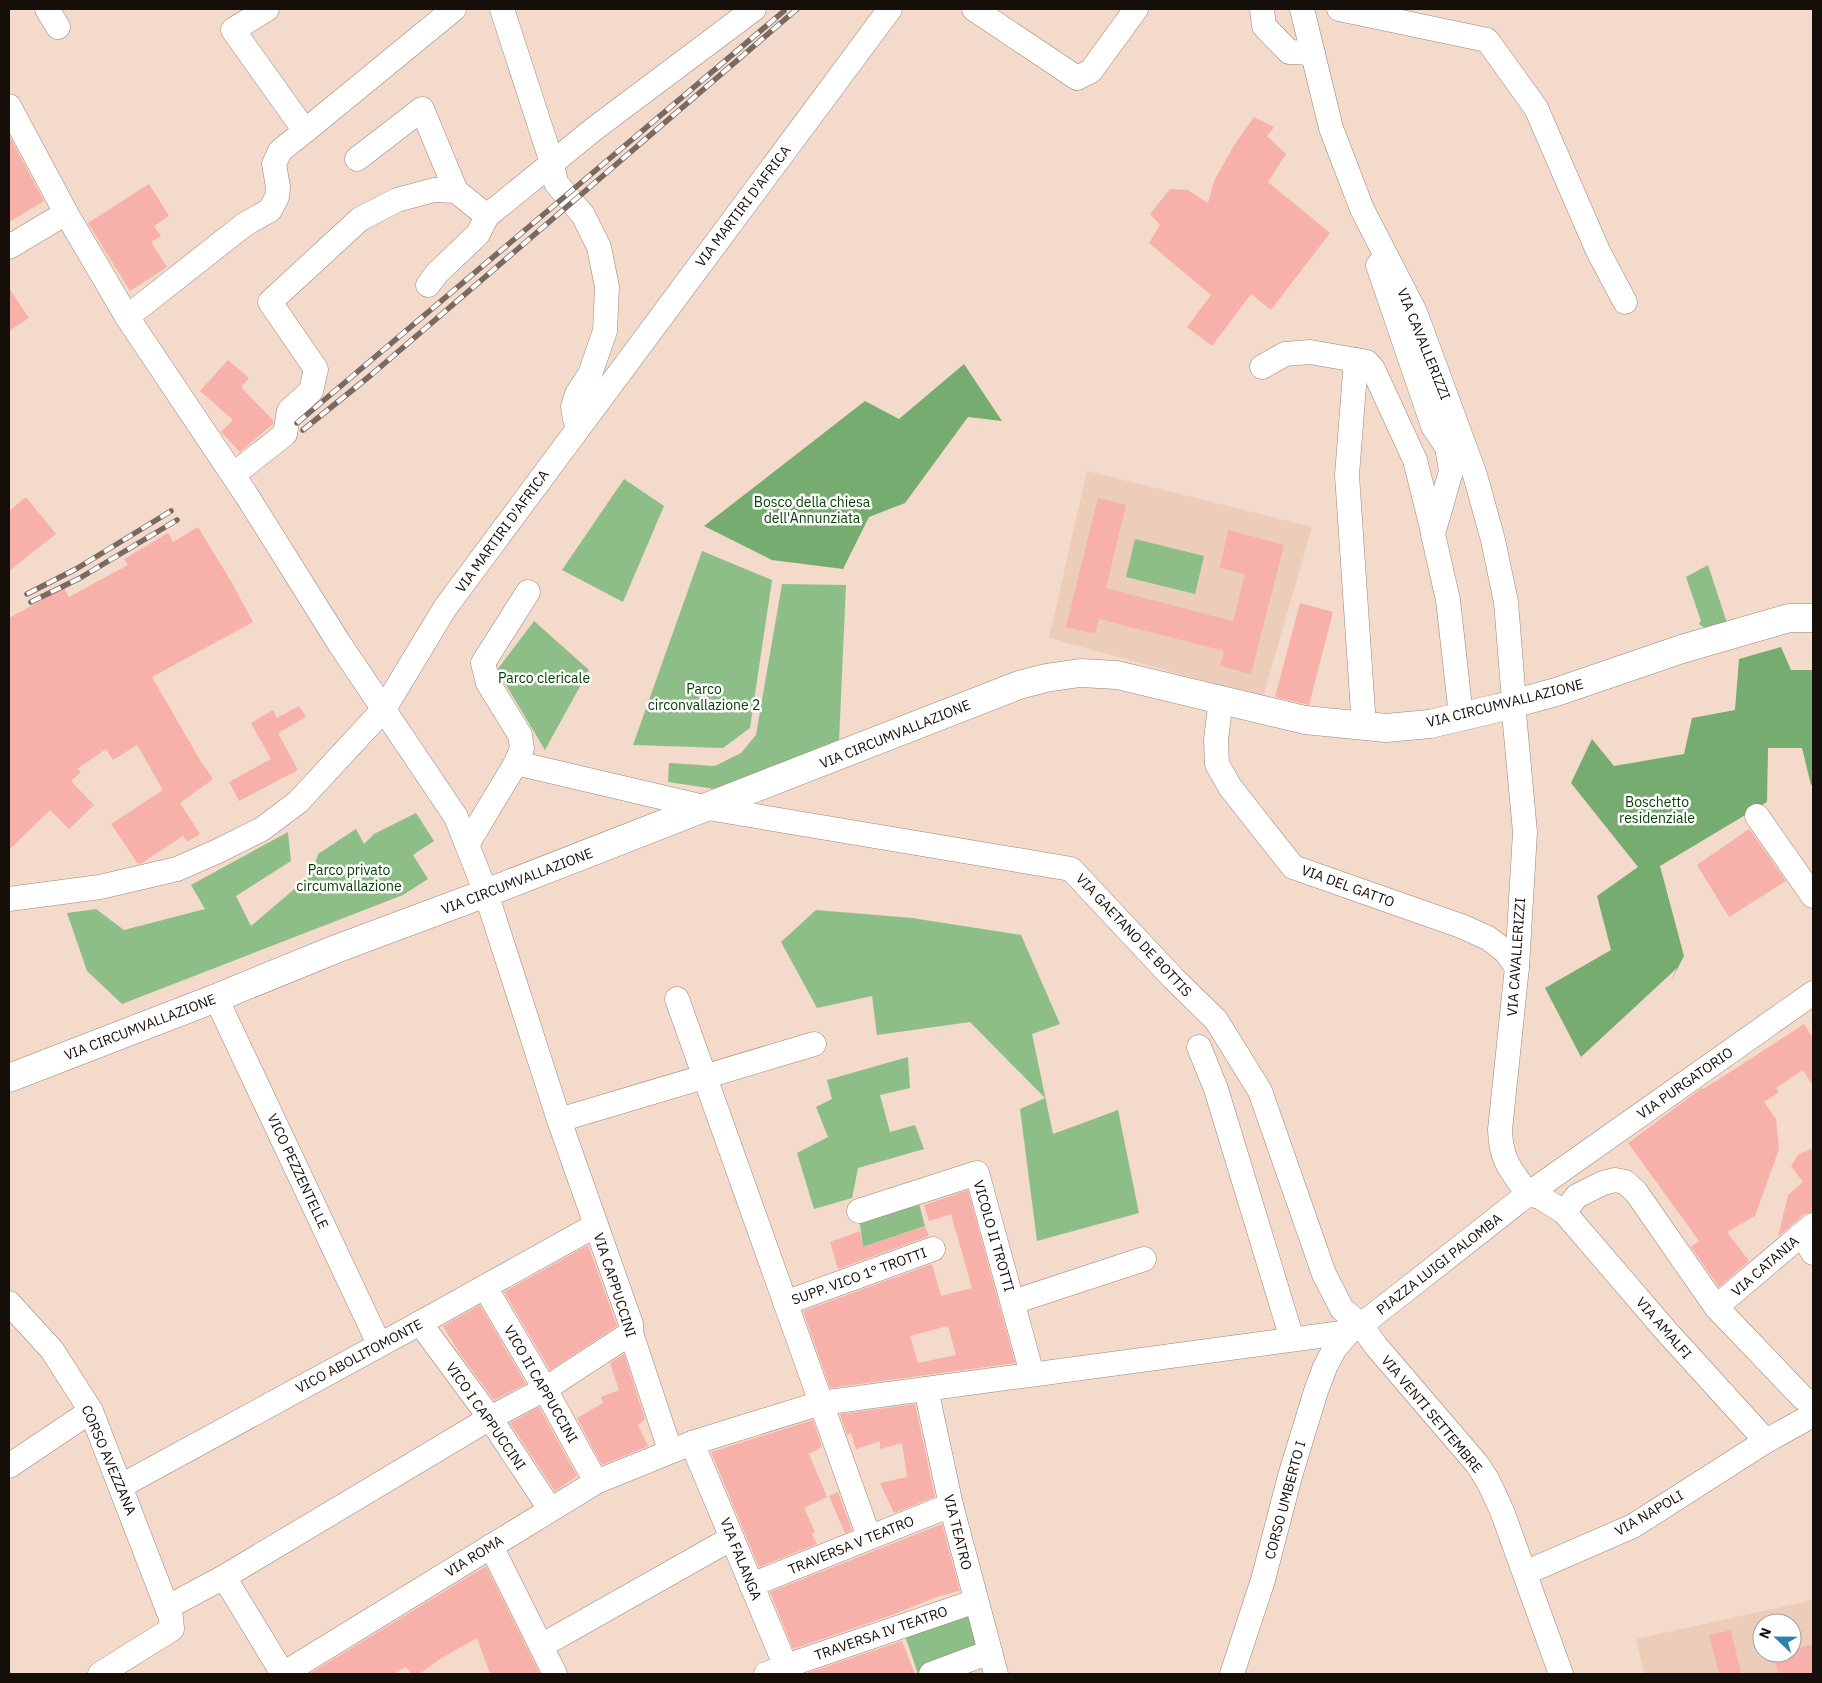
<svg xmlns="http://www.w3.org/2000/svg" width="1822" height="1683" font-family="'IBM Plex Sans',sans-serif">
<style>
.built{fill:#eccdb9;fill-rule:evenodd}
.green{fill:#8ebe88}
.forest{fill:#76ac6f}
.building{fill:#f7b1aa;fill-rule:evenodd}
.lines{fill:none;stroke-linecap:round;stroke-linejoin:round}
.minor-casing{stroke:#9c8577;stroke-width:25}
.major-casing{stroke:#9c8577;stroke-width:29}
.minor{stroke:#fff;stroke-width:24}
.major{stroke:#fff;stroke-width:28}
.rail-casing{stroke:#796960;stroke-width:5.5}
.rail{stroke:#fff;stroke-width:4;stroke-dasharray:11;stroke-linecap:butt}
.labels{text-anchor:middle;stroke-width:5;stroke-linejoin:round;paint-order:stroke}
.street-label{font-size:14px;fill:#160e09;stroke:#fff}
.park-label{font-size:14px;fill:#074103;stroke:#fff}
</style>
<rect width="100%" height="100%" fill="#f3dacb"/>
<!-- built -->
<g class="built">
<polygon points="1087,471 1312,527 1263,697 1049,638"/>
<path d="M1813,1600v74h-169l-8,-35zM1762,1623h30v30h-30z"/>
</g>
<!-- green -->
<g class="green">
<polygon points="624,479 664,506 623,602 562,570"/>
<polygon points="1135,539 1204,556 1195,594 1126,577"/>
<polygon points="702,551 772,580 750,728 723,748 633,745"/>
<polygon points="1708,565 1729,629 1712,634 1699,624 1701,621 1686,577"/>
<polygon points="782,584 846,585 839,741 715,789 668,782 669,763 715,766 741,753 756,735"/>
<polygon points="534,621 589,670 545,750 497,670"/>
<polygon points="416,813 434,841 413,855 428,879 403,895 122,1004 87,971 67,913 96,909 124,930 205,909 191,885 288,832 291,861 236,896 251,926 312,874 318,854 356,829 364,844 374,834"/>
<polygon points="816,910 912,918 1021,935 1060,1024 1032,1034 1053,1134 1118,1110 1139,1213 1037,1241 1020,1109 1045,1098 970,1022 877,1035 872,996 817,1008 781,942"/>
<polygon points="908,1057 910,1088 880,1095 890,1132 915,1125 924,1149 858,1168 852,1198 814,1209 797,1153 828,1137 816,1107 832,1099 827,1080"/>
<polygon points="917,1196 925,1226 863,1247 859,1217"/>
<polygon points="976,1601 990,1652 931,1674 918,1674 902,1627"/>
</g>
<!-- forest -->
<g class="forest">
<polygon points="964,364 1002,421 968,417 905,503 869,517 843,569 772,560 704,526 865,401 899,419"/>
<polygon points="1781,647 1791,670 1813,670 1813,784 1811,785 1802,748 1768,748 1767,802 1660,866 1684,956 1671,981 1677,968 1581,1057 1545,988 1611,950 1597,896 1638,867 1571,783 1592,739 1614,766 1684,754 1692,718 1735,710 1739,659"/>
</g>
<!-- building -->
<g class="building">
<polygon points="1254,117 1274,127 1267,136 1286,154 1268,182 1330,233 1271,310 1251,294 1212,346 1187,327 1211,295 1149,243 1160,225 1150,214 1170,189 1188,190 1208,203 1214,181 1233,147"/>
<polygon points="9,135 44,201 9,222"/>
<polygon points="149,184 169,216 154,226 161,236 151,242 167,267 130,291 88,223"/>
<polygon points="9,288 29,318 9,331"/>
<polygon points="228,360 249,378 241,387 273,420 273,424 240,452 221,432 233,420 200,391"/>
<polygon points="26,497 56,534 9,571 9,511"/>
<polygon points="1098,498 1126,505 1106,588 1233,621 1245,574 1220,568 1228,530 1284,545 1251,674 1220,666 1224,651 1099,619 1095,634 1066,627"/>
<polygon points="198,527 232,583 253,622 152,677 200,760 213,779 180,803 200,834 187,842 183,836 142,863 138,864 111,824 163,790 137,745 113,760 106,749 77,769 81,772 71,781 94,805 69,829 50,810 9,850 9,618 64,588 69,597 128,565 124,559 168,533 173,542"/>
<polygon points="1300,603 1333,612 1309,705 1275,697"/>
<polygon points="299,706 306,717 278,733 298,770 239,801 229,782 271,759 251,723 273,710 277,718"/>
<polygon points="1749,829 1786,881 1729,917 1697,865"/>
<polygon points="1804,1024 1813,1038 1813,1086 1803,1070 1776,1088 1779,1092 1764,1102 1776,1119 1779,1149 1755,1216 1727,1232 1749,1261 1719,1287 1691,1247 1699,1241 1628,1143 1702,1088 1703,1089 1738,1067"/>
<polygon points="1813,1148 1813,1212 1804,1214 1778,1237 1788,1195 1803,1182 1791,1166 1799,1154"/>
<path d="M968,1190l47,173 -185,25 -27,-77 129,-47 9,32 31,-8 -21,-74 -22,7 -5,-16zM948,1326l8,29 -38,8 -8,-27z"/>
<polygon points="925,1226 929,1236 838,1269 830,1242 860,1231 863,1247"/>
<polygon points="588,1245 617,1326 550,1370 504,1292"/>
<polygon points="480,1305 526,1384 494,1400 460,1354 443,1326"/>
<polygon points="624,1354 645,1419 638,1425 648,1446 602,1465 577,1418 603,1403 601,1397 619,1390 610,1363"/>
<polygon points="915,1404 935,1497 894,1513 880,1483 907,1477 902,1443 880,1449 880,1441 856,1449 851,1433 847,1435 840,1414"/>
<polygon points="539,1407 577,1476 555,1491 510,1423"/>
<polygon points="813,1420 822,1447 809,1454 827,1497 804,1508 815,1532 812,1534 817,1544 759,1567 711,1452"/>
<polygon points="838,1492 852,1530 845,1533 829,1496"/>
<polygon points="942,1524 960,1591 939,1596 892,1615 793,1649 770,1592"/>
<polygon points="486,1566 540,1674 490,1674 477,1638 440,1659 419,1674 411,1674 406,1667 394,1674 309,1674"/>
<polygon points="1731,1630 1741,1674 1719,1674 1709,1635"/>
<polygon points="902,1641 915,1674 804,1674"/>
<polygon points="1813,1644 1813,1674 1778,1674 1773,1653 1792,1653 1792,1650"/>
</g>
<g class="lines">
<!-- minor casing -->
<g class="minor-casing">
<g id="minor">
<polyline points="47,9 58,27"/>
<polyline points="502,9 552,163 556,183 583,215 599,247 607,287 605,331 590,374 577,394 573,407 575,419 581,424"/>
<polyline points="974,9 1077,78 1091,71 1136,9"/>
<polyline points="1262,9 1264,26 1289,52 1313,53"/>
<polyline points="1302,9 1331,128 1362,209 1415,312 1475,475 1493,540 1506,602 1513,689"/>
<polyline points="1339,9 1487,40 1536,108 1598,251 1625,302"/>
<polyline points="9,106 66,213 127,317 247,496 339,643 456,817 486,893 559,1120 631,1324 631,1333 670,1450"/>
<polyline points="305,131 454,9"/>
<polyline points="357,159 422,109 456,191"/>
<polyline points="9,247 66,213"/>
<polyline points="1378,265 1433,426 1447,447 1451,471 1433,534 1448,600 1461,716"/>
<polyline points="428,285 437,273 478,234 487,216 594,129 754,9"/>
<polyline points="127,317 244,225 270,210 277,197 278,187 274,164 280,151 305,131 233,30 267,9"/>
<polyline points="1356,360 1367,362 1373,369 1415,460 1433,532"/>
<polyline points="1262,367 1285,354 1310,352 1356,360 1347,475 1364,727"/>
<polyline points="233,475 285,434 289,411 311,391 316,369 270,302 360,219 397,200 434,190 456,191 487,216"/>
<polyline points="1221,699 1216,740 1217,764 1230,787 1293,867 1461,926 1488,938 1505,951 1517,967"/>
<path d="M1514,713l11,119 -8,135 -17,163c1,31 11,40 28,64"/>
<polyline points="516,763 708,808 1071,869 1173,978 1216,1020 1260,1091 1324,1274 1342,1309 1361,1325 1376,1346 1477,1464 1488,1481 1502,1511 1561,1674"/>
<polyline points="1757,816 1813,896"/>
<polyline points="468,843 516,763 522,748 520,735 488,683 483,663 528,592"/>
<polyline points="9,899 100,887 177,869 218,851 262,829 298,802 384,709 445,608 890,9"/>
<polyline points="216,998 379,1344"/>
<polyline points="677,999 869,1537"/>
<polyline points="1199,1047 1216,1089 1292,1339"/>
<polyline points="559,1120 814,1044"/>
<polyline points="1528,1194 1540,1197 1564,1212 1667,1332 1766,1441"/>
<polyline points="859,1211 977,1173 1032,1374"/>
<polyline points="1564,1212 1577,1196 1603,1183 1615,1180 1625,1182 1636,1192 1716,1307 1803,1398 1813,1404"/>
<polyline points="1802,1234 1813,1253"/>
<polyline points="485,1287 545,1389 596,1482"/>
<polyline points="1013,1302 1144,1259"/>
<polyline points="9,1303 52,1350 91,1411 171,1618 172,1629 100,1674"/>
<polyline points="785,1303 933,1249"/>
<polyline points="1716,1307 1813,1225"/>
<polyline points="420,1323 490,1418 550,1509"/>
<polyline points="926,1389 951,1505 996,1674"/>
<polyline points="692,1443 789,1674"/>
<polyline points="9,1466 91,1411"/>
<polyline points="121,1486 420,1323 596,1225"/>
<polyline points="491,1546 555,1674"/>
<polyline points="1525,1573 1633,1526 1766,1441 1813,1415"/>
<polyline points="224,1577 283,1674"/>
<polyline points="751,1585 951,1505"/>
<polyline points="168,1607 224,1577 490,1418 545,1389 631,1333"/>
<polyline points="541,1646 732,1538"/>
<polyline points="283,1674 596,1482 692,1443 821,1403 1349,1332"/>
<polyline points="766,1674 786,1666 976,1601"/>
<polyline points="931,1674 990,1652"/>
<polyline points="1232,1674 1263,1580 1290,1476 1316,1391 1325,1367 1335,1348 1349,1332 1361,1325 1402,1293 1528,1194 1813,993"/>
</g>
</g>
<!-- major casing -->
<g class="major-casing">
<polyline id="major" points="9,1078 216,998 336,949 486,893 1019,685 1046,678 1080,673 1117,675 1305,720 1386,728 1430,724 1498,708 1556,692 1682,649 1789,618 1813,618"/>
</g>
<!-- minor -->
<use href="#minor" class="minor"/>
<!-- major -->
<use href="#major" class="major"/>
<!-- rail casing -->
<g class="rail-casing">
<g id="rail">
<polyline points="297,423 784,11"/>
<polyline points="303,430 371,375 797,9"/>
<polyline points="27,594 76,569 171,511"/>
<polyline points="31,602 80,578 177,520"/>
</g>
</g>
<!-- rail -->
<use href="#rail" class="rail"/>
</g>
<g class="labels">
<!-- street labels -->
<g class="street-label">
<text transform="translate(743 206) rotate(-53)" y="5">VIA MARTIRI D'AFRICA</text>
<text transform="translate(1424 344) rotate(68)" y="5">VIA CAVALLERIZZI</text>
<text transform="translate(502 531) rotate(-54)" y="5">VIA MARTIRI D'AFRICA</text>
<text transform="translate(1505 703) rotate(-14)" y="5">VIA CIRCUMVALLAZIONE</text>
<text transform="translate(895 734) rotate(-22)" y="5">VIA CIRCUMVALLAZIONE</text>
<text transform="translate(517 881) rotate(-21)" y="5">VIA CIRCUMVALLAZIONE</text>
<text transform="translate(1348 886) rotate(20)" y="5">VIA DEL GATTO</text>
<text transform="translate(1134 935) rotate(47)" y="5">VIA GAETANO DE BOTTIS</text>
<text transform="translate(1516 957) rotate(-86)" y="5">VIA CAVALLERIZZI</text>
<text transform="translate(140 1027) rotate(-21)" y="5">VIA CIRCUMVALLAZIONE</text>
<text transform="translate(1685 1083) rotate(-35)" y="5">VIA PURGATORIO</text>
<text transform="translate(298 1171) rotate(65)" y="5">VICO PEZZENTELLE</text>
<text transform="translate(994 1236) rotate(74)" y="5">VICOLO II TROTTI</text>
<text transform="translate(1439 1264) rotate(-38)" y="5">PIAZZA LUIGI PALOMBA</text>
<text transform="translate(1765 1266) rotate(-41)" y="5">VIA CATANIA</text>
<text transform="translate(859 1276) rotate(-20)" y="5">SUPP. VICO 1° TROTTI</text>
<text transform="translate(615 1285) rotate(72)" y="5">VIA CAPPUCCINI</text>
<text transform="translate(1664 1328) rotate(49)" y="5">VIA AMALFI</text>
<text transform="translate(359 1356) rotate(-28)" y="5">VICO ABOLITOMONTE</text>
<text transform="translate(541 1384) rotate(60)" y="5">VICO II CAPPUCCINI</text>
<text transform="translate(1432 1414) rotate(50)" y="5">VIA VENTI SETTEMBRE</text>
<text transform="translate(486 1416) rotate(55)" y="5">VICO I CAPPUCCINI</text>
<text transform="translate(109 1460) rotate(67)" y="5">CORSO AVEZZANA</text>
<text transform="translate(1285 1500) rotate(-75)" y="5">CORSO UMBERTO I</text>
<text transform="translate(1649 1513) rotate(-30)" y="5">VIA NAPOLI</text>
<text transform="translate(958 1532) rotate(76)" y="5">VIA TEATRO</text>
<text transform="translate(851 1545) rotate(-22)" y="5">TRAVERSA V TEATRO</text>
<text transform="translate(474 1556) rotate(-32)" y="5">VIA ROMA</text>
<text transform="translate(741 1559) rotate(68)" y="5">VIA FALANGA</text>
<text transform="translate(881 1633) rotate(-19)" y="5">TRAVERSA IV TEATRO</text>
</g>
<!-- park labels -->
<g class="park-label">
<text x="812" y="507">Bosco della chiesa<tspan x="812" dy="16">dell'Annunziata</tspan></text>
<text x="544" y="683">Parco clericale</text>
<text x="704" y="694">Parco<tspan x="704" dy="16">circonvallazione 2</tspan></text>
<text x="1657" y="807">Boschetto<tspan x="1657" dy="16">residenziale</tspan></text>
<text x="349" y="875">Parco privato<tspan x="349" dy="16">circumvallazione</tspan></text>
</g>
</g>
<!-- border -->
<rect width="1822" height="1683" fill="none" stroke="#160e09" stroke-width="20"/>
<!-- north arrow -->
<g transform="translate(1777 1638) rotate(292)"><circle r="24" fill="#ffffff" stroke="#a29f9d"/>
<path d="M0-4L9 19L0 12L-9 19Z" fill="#2b82b1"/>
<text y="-8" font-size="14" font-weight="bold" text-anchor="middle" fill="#160e09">N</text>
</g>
</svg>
